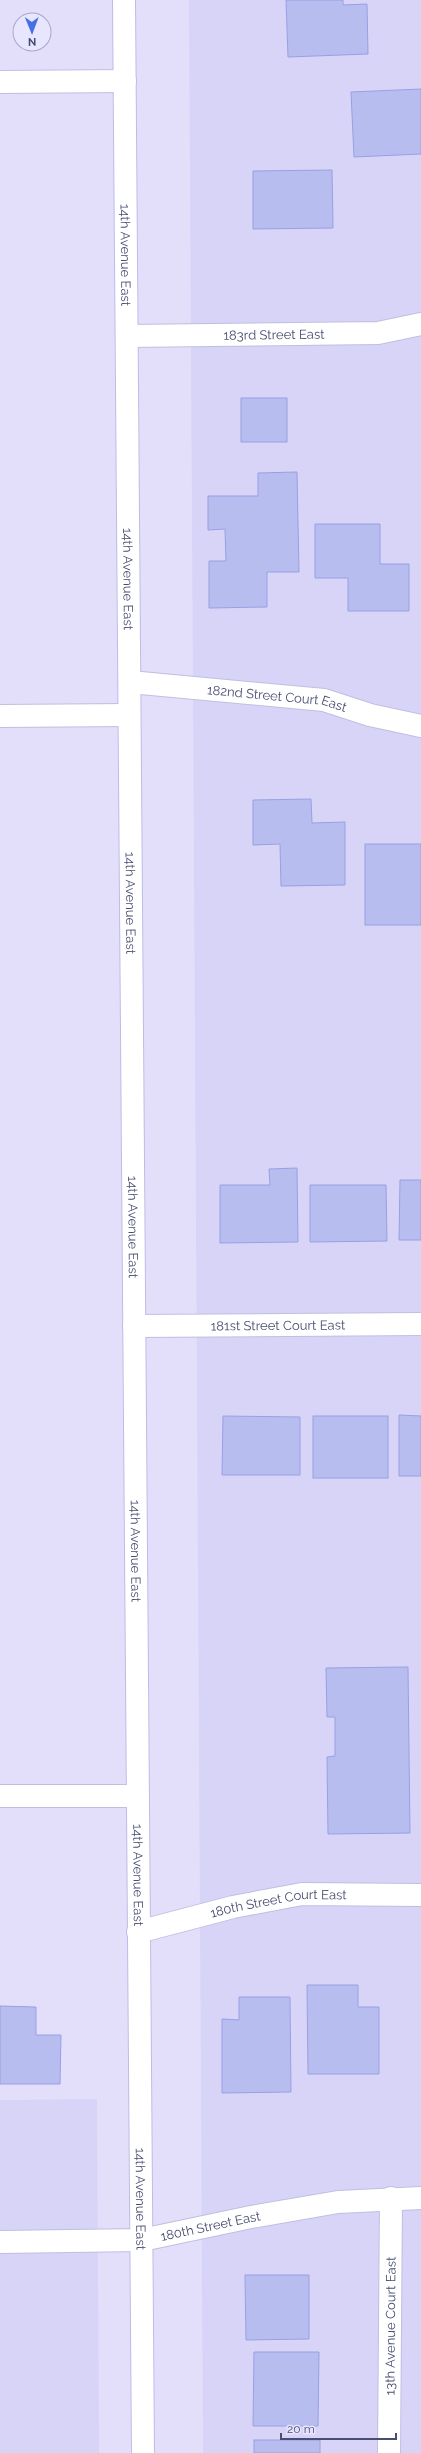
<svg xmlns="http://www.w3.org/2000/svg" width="421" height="2453" font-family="Raleway,sans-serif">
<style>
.residential{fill:#d7d4f8}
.building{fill:#b8bdf0;stroke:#98a0e2}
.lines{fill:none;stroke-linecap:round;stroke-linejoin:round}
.street-casing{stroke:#bfbfe1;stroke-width:24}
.secondary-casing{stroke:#bcbde6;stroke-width:24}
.street{stroke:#fff;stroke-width:22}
.secondary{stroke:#fff;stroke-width:22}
.labels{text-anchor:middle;stroke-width:4;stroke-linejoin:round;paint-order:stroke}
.street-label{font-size:13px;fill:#484d71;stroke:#e8e5ff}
</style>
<rect width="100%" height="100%" fill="#e3dffb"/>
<!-- residential -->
<g class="residential">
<polygon points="189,0 421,0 421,2453 203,2453"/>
<polygon points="97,2099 99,2453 0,2453 0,2100"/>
</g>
<!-- building -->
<g class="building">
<polygon points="286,0 343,0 343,5 367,4 368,54 288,57"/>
<polygon points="421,89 421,154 354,157 351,92"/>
<polygon points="332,170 333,228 253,229 253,171"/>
<rect x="241" y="398" width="46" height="44"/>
<polygon points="297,472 299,572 267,572 267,607 209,608 209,561 226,561 225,529 208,530 208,496 258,496 258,473"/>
<polygon points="315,524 380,524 380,564 409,564 409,611 348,611 348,578 315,578"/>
<polygon points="311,799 312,823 345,822 345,885 281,886 280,844 253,845 253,800"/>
<rect x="365" y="844" width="56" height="81"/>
<polygon points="297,1168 298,1242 220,1243 220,1185 270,1185 269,1169"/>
<polygon points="400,1180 421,1180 421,1240 399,1240"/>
<polygon points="310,1185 386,1185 387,1241 310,1242"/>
<polygon points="399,1415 421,1416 421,1476 399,1476"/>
<polygon points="223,1416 300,1417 300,1475 222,1475"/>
<rect x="313" y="1416" width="75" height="62"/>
<polygon points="408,1667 410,1833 328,1834 327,1757 335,1756 335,1717 327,1717 326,1668"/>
<polygon points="307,1985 358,1985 358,2007 379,2007 379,2074 308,2074"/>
<polygon points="239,1997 290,1997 291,2092 222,2093 222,2019 239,2020"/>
<polygon points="0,2006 36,2007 36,2035 61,2035 60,2084 0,2084"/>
<polygon points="245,2275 309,2275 309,2339 246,2340"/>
<polygon points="254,2352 319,2352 318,2426 253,2426"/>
<rect x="254" y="2440" width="66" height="13"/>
</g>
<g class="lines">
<!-- street casing -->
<g class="street-casing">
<g id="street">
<polyline points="0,82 125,81"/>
<path id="s1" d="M127,336l251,-3 43,-9"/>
<path id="s2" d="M130,682l194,18 46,15 51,11"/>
<polyline points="0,716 129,715"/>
<path id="s3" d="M134,1326l287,-2"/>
<polyline points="0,1796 138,1796"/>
<path id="s4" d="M138,1932l95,-25 69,-13 119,1"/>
<path id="s5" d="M0,2242l142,-2 109,-23 87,-15 83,-4"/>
<path id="s6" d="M389,2453l2,-255"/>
</g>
</g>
<!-- secondary casing -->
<g class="secondary-casing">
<g id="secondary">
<path id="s7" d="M124,0l19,2453"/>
</g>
</g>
<!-- street -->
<use href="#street" class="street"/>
<!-- secondary -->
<use href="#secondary" class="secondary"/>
</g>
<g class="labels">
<!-- street labels -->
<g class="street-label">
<text dy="5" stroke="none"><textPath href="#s7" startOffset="255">14th Avenue East</textPath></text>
<text dy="5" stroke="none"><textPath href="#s1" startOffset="147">183rd Street East</textPath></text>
<text dy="5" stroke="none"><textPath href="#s7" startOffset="579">14th Avenue East</textPath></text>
<text dy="5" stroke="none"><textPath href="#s2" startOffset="148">182nd Street Court East</textPath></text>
<text dy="5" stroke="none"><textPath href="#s7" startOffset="903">14th Avenue East</textPath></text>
<text dy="5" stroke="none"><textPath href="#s7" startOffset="1227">14th Avenue East</textPath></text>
<text dy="5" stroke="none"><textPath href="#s3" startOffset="144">181st Street Court East</textPath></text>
<text dy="5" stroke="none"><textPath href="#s7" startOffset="1551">14th Avenue East</textPath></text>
<text dy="5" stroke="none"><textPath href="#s7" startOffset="1875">14th Avenue East</textPath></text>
<text dy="5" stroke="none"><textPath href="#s4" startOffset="144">180th Street Court East</textPath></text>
<text dy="5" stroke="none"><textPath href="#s7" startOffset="2199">14th Avenue East</textPath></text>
<text dy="5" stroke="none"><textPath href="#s5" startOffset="212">180th Street East</textPath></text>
<text dy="5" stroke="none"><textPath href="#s6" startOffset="127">13th Avenue Court East</textPath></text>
</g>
</g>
<!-- north arrow -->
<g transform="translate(32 32) rotate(179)"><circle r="19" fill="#e8e5ff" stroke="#a8a8c6"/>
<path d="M0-3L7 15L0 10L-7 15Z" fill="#466fe4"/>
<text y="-6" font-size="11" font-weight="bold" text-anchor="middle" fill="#484d71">N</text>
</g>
<!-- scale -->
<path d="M281 2433v6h115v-6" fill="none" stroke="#484d71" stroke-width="2"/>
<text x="287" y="2433" font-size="12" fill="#484d71" stroke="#e8e5ff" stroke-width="3" paint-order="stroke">20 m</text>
</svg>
